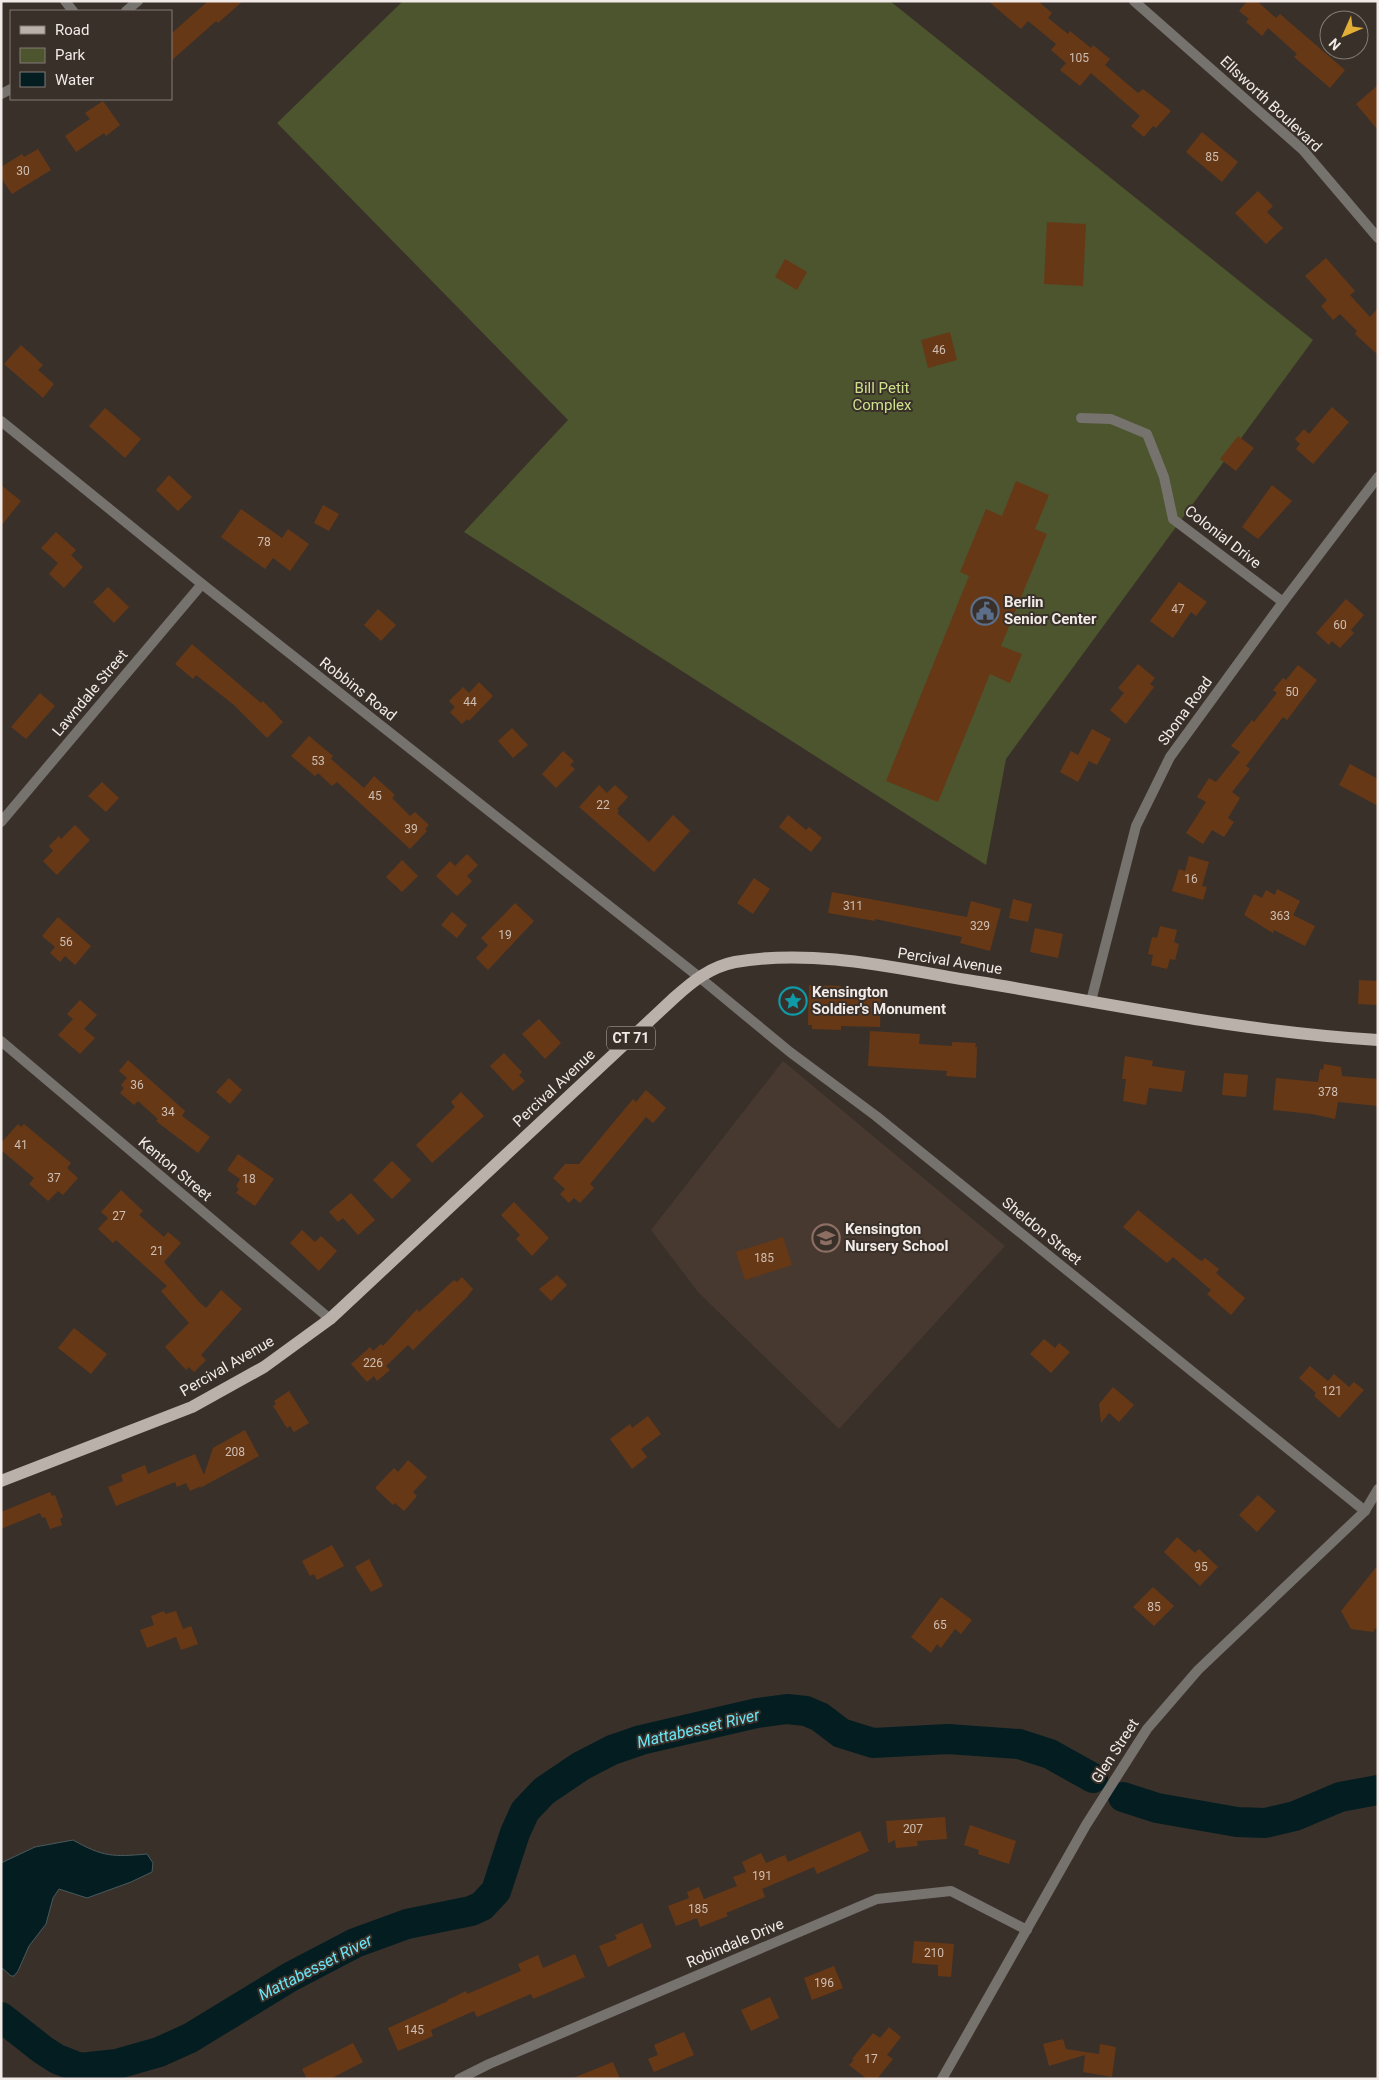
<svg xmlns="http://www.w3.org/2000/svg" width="1379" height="2080" font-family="Roboto,sans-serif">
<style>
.built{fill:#473930}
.green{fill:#4c552d}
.water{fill:#031d21;stroke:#4a5a5c}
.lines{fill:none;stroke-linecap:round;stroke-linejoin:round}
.river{stroke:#031d21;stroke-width:30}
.building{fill:#673816}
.minor{stroke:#76726e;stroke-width:10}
.tertiary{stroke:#76726e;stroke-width:10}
.primary{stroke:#bab1aa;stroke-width:12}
.labels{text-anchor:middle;stroke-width:4;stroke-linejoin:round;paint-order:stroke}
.number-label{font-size:12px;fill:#cebeb3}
.shield{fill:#39302a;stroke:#bab2ae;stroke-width:1}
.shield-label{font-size:14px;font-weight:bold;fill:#f1eae7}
.street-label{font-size:15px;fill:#f1eae7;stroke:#39302a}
.park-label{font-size:15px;fill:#cde18c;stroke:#39302a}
.poi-label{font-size:15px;font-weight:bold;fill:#f1eae7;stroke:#39302a;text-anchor:start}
.water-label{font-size:16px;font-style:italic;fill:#6ae6f6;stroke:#39302a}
</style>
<rect width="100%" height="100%" fill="#39302a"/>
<!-- built -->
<polygon class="built" points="783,1061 1005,1246 839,1429 698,1292 651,1230"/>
<!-- green -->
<polygon class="green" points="403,1 890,1 1313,340 1006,759 986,865 464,532 568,420 277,123"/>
<!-- water -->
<path class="water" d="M73,1840c30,17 40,17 74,14l6,9 -1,9 -21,10 -44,16 -28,-9 -6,9 -7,26 -17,22 -11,25 -4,5h-3l-10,-9v-104l34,-16z"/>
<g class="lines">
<!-- river -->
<g class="river">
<polyline points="1123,1797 1157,1808 1237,1822 1265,1823 1295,1816 1340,1797 1378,1790"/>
<polyline points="1,2017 43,2050 57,2059 80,2068 117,2064 159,2052 190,2038 290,1977 355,1943 407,1924 471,1911 482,1906 496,1891 515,1833 525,1811 544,1791 581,1766 612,1750 641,1740 757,1713 787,1709 806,1711 820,1717 841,1733 873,1743 948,1739 1019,1744 1050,1754 1093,1778"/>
</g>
</g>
<!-- building -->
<g class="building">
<polygon points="208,1 243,1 218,23 216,21 171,61 171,34"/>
<polygon points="988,1 1038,1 1052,13 1048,18 1068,34 1070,31 1091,48 1093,45 1110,59 1105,65 1138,93 1143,89 1171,111 1156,128 1153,126 1144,137 1131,126 1140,116 1091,73 1080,86 1060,70 1066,63 1051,50 1056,44 1028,21 1021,29"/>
<polygon points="1247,1 1257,1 1276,18 1280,14 1345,70 1330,88 1294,57 1297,54 1268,28 1262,36 1246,22 1249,19 1239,11"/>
<polygon points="1378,85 1378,130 1356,104"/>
<polygon points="103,101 120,125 106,136 104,133 76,152 65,136 90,119 85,113"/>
<polygon points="1202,132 1238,162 1222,182 1186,152"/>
<polygon points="38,149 51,170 12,194 1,178 1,167 22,154 24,157"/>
<polygon points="1258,191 1273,206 1267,212 1283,228 1266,244 1235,213"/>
<polygon points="1047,222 1086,224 1083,286 1044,284"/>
<polygon points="1326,258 1355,291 1350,295 1370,317 1378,308 1378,355 1355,334 1357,331 1340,314 1333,320 1321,306 1327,300 1305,276"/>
<polygon points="785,259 807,272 797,290 775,277"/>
<polygon points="950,332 957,360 928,368 921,340"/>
<polygon points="21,345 43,365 38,370 54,384 43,398 4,364"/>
<polygon points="1332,407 1349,422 1313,464 1296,449 1300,444 1295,439 1304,429 1309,434"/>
<polygon points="105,408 141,439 125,458 89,426"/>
<polygon points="1238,436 1254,448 1236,471 1220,459"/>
<polygon points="169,475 192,497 178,511 156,490"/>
<polygon points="1016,481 1049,495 1035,529 1047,534 1001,646 1022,654 1010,683 990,674 938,802 886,781 969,576 960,572 986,509 1002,516"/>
<polygon points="1,485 21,501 1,526"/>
<polygon points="1272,485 1292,501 1258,539 1242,527"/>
<polygon points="323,505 339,514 329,531 314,523"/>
<polygon points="241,509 282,538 288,529 309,544 290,571 273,558 265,569 221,537"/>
<polygon points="56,532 76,550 71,555 83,567 64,588 49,574 58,563 41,548"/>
<polygon points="1179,582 1207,602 1196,616 1191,612 1173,638 1150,621"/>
<polygon points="108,587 129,607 114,623 93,602"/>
<polygon points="1346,599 1364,615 1351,630 1354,633 1340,648 1332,641 1329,645 1316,633"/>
<polygon points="378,609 396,625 381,641 364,625"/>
<polygon points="192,644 261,703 263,701 283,722 267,738 234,705 196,675 193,679 175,664"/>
<polygon points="1138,664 1155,678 1150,684 1154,687 1126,724 1110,710 1124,693 1118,688"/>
<polygon points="1298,665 1317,680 1287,720 1283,717 1246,766 1250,769 1232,792 1240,798 1228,818 1234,822 1224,837 1212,830 1203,844 1186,833 1206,802 1197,797 1209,778 1216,782 1240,752 1231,746 1252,720 1254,722 1277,693 1273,690 1283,678 1286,680"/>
<polygon points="479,682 493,696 469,721 467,719 462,724 450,712 455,707 449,701 463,687 469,693"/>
<polygon points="40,693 55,706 26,739 11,727"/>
<polygon points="512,728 528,745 513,758 498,741"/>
<polygon points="1092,729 1111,739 1097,765 1089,761 1078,782 1060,772 1071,751 1078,755"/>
<polygon points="309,736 333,756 331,759 364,788 374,776 395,795 392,798 410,816 415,812 429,825 425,829 427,831 410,849 337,782 332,786 318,773 315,776 291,756"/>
<polygon points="563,751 574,761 570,765 575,769 556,788 542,774"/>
<polygon points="1350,764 1378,779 1378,806 1339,785"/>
<polygon points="102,782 119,798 106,812 88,796"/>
<polygon points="599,785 607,793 615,785 628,797 617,809 619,811 617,813 649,842 673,815 690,831 654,872 579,807"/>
<polygon points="788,815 806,830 809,827 822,838 811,852 779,827"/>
<polygon points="75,825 90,840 57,875 43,861 53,851 49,846 59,836 61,839"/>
<polygon points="467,854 478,865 467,876 472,881 457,896 436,876 450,861 455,866"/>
<polygon points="1189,856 1209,862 1202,886 1207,887 1203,900 1172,891 1179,869 1185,871"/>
<polygon points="402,860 418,876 402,892 386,877"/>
<polygon points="754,878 770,889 753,914 737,903"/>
<polygon points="1277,889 1300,901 1293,915 1315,926 1305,946 1274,930 1273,933 1244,915 1254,894 1262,898 1266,890 1275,895"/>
<polygon points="832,892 967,917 971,901 1001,909 990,951 960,943 962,937 875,919 875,921 828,913"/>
<polygon points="1013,899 1032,904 1028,922 1009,918"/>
<polygon points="515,903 534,921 488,970 476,958 488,945 481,938"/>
<polygon points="452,912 467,925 457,938 441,925"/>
<polygon points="58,917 91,946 75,965 65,956 60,962 50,953 55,947 42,936"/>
<polygon points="1160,926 1177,930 1174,942 1179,944 1175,960 1170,959 1167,969 1151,965 1153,955 1148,954 1152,937 1157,938"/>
<polygon points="1035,928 1063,934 1058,958 1030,952"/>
<polygon points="1359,980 1378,981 1378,1005 1358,1004"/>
<polygon points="809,985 841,986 841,991 881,993 880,1027 841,1026 841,1030 812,1029 812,1025 808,1025"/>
<polygon points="80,1000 97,1015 84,1029 95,1038 80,1054 58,1035 73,1019 67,1014"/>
<polygon points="539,1019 561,1043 545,1059 522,1034"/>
<polygon points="870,1031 920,1034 919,1044 952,1046 952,1042 976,1043 975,1047 977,1047 976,1078 946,1076 947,1071 868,1066"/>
<polygon points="504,1053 522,1072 519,1075 525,1081 513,1091 490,1066"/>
<polygon points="1125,1056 1153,1061 1152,1066 1185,1071 1182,1092 1149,1088 1146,1105 1123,1101 1126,1079 1122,1079"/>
<polygon points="128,1060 185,1111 182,1116 210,1137 198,1153 156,1121 158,1119 138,1101 134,1105 120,1093 124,1088 121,1085 127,1078 119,1071"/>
<polygon points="1324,1064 1341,1067 1342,1076 1378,1079 1378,1106 1338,1102 1335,1119 1312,1114 1273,1110 1276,1078 1318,1082 1320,1069 1323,1070"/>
<polygon points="1224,1073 1248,1075 1246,1097 1222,1095"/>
<polygon points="229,1078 242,1090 230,1104 216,1092"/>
<polygon points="646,1090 666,1108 653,1123 646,1117 590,1184 594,1188 580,1203 574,1198 569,1203 560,1194 565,1189 553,1178 565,1164 579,1164 633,1099 636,1102"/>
<polygon points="461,1092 484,1116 432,1163 416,1145 455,1107 451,1102"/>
<polygon points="18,1124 21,1127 24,1124 71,1163 67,1168 78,1178 63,1195 58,1191 48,1201 29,1184 34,1178 1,1150 1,1143"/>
<polygon points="238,1154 274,1179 255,1206 236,1193 239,1189 236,1186 240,1179 227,1170"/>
<polygon points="392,1161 411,1180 392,1199 373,1180"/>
<polygon points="121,1190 143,1211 139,1215 164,1237 168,1232 181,1243 164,1262 199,1302 206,1308 221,1290 242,1309 201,1355 206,1360 194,1372 189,1367 186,1370 165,1347 189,1323 161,1291 167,1286 116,1240 113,1243 98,1229 108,1218 101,1212"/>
<polygon points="351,1193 375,1220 358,1235 343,1218 338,1222 329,1212"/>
<polygon points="514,1202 549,1238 532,1256 516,1239 520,1235 501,1215"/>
<polygon points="1138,1210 1198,1259 1202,1261 1205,1258 1219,1269 1216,1273 1245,1298 1231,1315 1207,1294 1211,1290 1173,1257 1167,1263 1123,1227"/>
<polygon points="302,1230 315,1242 321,1236 337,1251 319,1271 290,1243"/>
<polygon points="783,1237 792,1265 745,1280 736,1252"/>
<polygon points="557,1275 567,1285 551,1301 539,1289"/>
<polygon points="462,1277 473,1289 467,1297 413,1350 408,1345 386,1366 390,1370 377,1381 374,1376 367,1382 351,1364 370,1347 373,1351 381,1344 383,1346 417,1309 419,1312 454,1280 457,1282"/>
<polygon points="74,1328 107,1354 91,1374 58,1348"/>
<polygon points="1044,1339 1055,1348 1059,1343 1070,1352 1051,1373 1030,1354"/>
<polygon points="1310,1366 1328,1381 1334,1374 1349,1387 1354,1382 1364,1390 1339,1418 1314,1396 1316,1393 1299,1378"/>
<polygon points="1113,1387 1134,1405 1119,1422 1109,1413 1101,1423 1099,1404"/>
<polygon points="289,1391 309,1423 294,1432 290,1426 287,1428 273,1406 276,1404 274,1401"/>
<polygon points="648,1416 661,1434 641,1449 647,1457 632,1469 610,1439 630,1424 632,1428"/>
<polygon points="245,1430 259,1456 200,1488 201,1486 190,1491 186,1483 177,1487 175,1482 116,1506 108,1487 123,1481 121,1475 145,1465 148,1474 195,1454 204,1475 213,1448"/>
<polygon points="408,1460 427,1477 413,1492 417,1496 404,1511 395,1503 393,1505 375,1488 394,1468 398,1472"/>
<polygon points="50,1492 52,1496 55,1495 63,1517 60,1519 62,1525 50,1529 45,1517 42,1518 40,1513 1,1529 1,1512"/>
<polygon points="1258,1495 1276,1511 1257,1532 1239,1515"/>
<polygon points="1177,1537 1195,1553 1199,1549 1218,1567 1200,1586 1164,1552"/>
<polygon points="332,1545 344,1566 317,1580 314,1574 310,1576 302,1561"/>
<polygon points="369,1559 383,1586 371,1592 355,1567"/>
<polygon points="1378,1565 1378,1625 1373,1632 1351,1629 1341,1611"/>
<polygon points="1153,1587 1174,1606 1154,1626 1133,1607"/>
<polygon points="941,1597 972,1620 961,1634 955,1629 941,1648 937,1644 931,1653 911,1637"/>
<polygon points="164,1611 165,1614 176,1611 183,1629 191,1626 198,1644 181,1650 176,1637 147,1648 140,1630 154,1625 151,1616"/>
<polygon points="945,1817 947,1839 917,1841 918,1846 896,1848 895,1840 888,1843 886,1821"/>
<polygon points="970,1825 1016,1841 1009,1864 978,1854 979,1850 964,1845"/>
<polygon points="860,1831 869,1851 817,1874 814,1867 762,1889 765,1897 726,1913 728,1916 700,1927 697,1918 676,1926 668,1906 689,1898 687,1892 699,1887 704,1899 737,1886 733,1877 746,1872 742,1862 761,1853 766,1863 785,1855 788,1862"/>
<polygon points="642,1923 652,1947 608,1967 599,1946 617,1939 615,1935"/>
<polygon points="914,1941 954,1944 951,1977 938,1976 938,1965 912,1963"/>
<polygon points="575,1954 585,1977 533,1999 531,1994 477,2017 474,2011 431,2030 433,2036 398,2051 388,2028 448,2001 447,2000 456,1996 466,1991 467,1994 521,1971 518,1964 538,1955 543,1968"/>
<polygon points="834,1966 843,1988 812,2000 804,1978"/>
<polygon points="770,1997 779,2018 751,2031 741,2010"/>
<polygon points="889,2027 901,2037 887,2055 893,2059 877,2079 867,2079 849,2065 854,2060 852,2059 873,2033 880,2038"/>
<polygon points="684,2032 694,2055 654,2072 648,2059 658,2055 654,2045"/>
<polygon points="1063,2039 1066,2049 1099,2054 1100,2044 1116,2047 1112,2077 1083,2072 1085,2055 1049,2066 1043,2044"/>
<polygon points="353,2043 363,2062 330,2079 307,2079 302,2069"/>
<polygon points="613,2062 620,2079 573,2079 573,2078"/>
</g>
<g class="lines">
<!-- minor -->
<g class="minor">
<polyline points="65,1 73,11"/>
<polyline points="1134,1 1303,150 1378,238"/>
<polyline points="126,11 138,1"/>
<polyline points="1,94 11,89"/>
<polyline points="1081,418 1111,419 1147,434 1164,477 1173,519 1283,602"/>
<polyline points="1,822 202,584"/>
<polyline points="699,977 790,1052 876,1116 1365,1511"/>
<polyline points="1091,1001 1136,826 1170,757 1283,602 1378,477"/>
<polyline points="1,1041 330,1319"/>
<polyline points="459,2079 489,2064 877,1899 951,1891 1027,1930"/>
<polyline points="942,2079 1086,1825 1147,1729 1198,1670 1365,1511 1378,1489"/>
</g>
<!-- tertiary -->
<polyline class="tertiary" points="1,421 202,584 699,977"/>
<!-- primary -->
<path class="primary" d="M1,1481l191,-74 72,-40 66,-48 344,-321c19,-17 36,-31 61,-36 81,-14 164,7 244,20 132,22 264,50 399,58"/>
</g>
<!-- icons -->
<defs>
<g id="civic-ring" transform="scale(1.4375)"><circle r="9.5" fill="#39302a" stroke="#5c6f8a" stroke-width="1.5"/><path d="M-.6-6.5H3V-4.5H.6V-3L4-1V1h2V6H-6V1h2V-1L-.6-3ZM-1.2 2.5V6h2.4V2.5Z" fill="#5c6f8a"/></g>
<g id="sight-ring" transform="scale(1.4375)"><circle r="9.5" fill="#39302a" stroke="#0f9aa8" stroke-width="1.5"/><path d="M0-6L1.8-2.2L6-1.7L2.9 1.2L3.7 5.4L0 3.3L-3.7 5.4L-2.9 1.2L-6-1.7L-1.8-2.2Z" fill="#0f9aa8"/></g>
<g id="school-ring" transform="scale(1.4375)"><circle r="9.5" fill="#39302a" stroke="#8d6e63" stroke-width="1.5"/><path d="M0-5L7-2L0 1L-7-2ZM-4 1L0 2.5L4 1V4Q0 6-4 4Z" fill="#8d6e63"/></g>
</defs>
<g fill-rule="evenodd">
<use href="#civic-ring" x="985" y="611"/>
<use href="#sight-ring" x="793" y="1001"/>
<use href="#school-ring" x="826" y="1238"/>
</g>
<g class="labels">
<!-- number labels -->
<g class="number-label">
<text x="1079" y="62">105</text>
<text x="1212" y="161">85</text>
<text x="23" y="175">30</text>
<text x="939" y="354">46</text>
<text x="264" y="546">78</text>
<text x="1178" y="613">47</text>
<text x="1340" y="629">60</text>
<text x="1292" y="696">50</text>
<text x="470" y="706">44</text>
<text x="318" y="765">53</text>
<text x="375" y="800">45</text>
<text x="603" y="809">22</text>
<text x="411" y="833">39</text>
<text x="1191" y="883">16</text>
<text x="853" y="910">311</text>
<text x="1280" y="920">363</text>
<text x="980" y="930">329</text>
<text x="505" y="939">19</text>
<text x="66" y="946">56</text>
<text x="137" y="1089">36</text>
<text x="1328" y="1096">378</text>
<text x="168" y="1116">34</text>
<text x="21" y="1149">41</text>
<text x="54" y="1182">37</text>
<text x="249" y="1183">18</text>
<text x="119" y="1220">27</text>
<text x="157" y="1255">21</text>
<text x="764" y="1262">185</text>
<text x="373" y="1367">226</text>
<text x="1332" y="1395">121</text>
<text x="235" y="1456">208</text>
<text x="1201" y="1571">95</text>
<text x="1154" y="1611">85</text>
<text x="940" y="1629">65</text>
<text x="913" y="1833">207</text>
<text x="762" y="1880">191</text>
<text x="698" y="1913">185</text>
<text x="934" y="1957">210</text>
<text x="824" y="1987">196</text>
<text x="414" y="2034">145</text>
<text x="871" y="2063">17</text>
</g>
<!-- shield labels -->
<rect class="shield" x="607" y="1026.5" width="48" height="23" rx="4"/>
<g class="shield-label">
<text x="631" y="1043">CT 71</text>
</g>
<!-- street labels -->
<g class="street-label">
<text transform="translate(1271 104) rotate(43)" y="5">Ellsworth Boulevard</text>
<text transform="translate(1223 537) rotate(38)" y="5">Colonial Drive</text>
<text transform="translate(358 689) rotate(38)" y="5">Robbins Road</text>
<text transform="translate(90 693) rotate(-50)" y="5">Lawndale Street</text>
<text transform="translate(1185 711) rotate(-54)" y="5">Sbona Road</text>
<text transform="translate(950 961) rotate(9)" y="5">Percival Avenue</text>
<text transform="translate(554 1088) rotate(-43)" y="5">Percival Avenue</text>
<text transform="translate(175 1169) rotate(40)" y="5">Kenton Street</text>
<text transform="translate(1042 1231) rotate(39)" y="5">Sheldon Street</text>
<text transform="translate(227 1366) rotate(-30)" y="5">Percival Avenue</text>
<text transform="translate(1115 1751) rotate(-57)" y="5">Glen Street</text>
<text transform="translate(735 1943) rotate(-23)" y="5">Robindale Drive</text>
</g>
<!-- park labels -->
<g class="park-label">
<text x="882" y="393">Bill Petit<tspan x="882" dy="17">Complex</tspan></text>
</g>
<!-- poi labels -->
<g class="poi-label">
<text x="1004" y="607">Berlin<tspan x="1004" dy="17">Senior Center</tspan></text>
<text x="812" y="997">Kensington<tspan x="812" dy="17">Soldier's Monument</tspan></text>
<text x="845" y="1234">Kensington<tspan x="845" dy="17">Nursery School</tspan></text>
</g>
<!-- water labels -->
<g class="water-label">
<text transform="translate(698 1728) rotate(-13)" y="6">Mattabesset River</text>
<text transform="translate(315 1967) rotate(-27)" y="6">Mattabesset River</text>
</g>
</g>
<!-- border -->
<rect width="1379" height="2080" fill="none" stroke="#f1eae7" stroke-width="5"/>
<!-- legend -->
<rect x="10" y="10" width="162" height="90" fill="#39302a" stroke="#837a76"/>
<rect x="20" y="26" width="25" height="8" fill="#bab1aa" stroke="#837a76"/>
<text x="55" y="35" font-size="15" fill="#f1eae7">Road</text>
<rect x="20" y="48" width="25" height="15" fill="#4c552d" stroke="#837a76"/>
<text x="55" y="60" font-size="15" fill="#f1eae7">Park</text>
<rect x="20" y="72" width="25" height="15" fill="#031d21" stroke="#837a76"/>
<text x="55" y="85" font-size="15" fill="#f1eae7">Water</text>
<!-- north arrow -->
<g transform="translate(1344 35) rotate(225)"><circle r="24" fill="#39302a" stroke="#837a76"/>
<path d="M0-4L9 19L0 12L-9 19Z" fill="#e3ae35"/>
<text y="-8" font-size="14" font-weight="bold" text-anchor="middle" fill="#f1eae7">N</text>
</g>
</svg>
